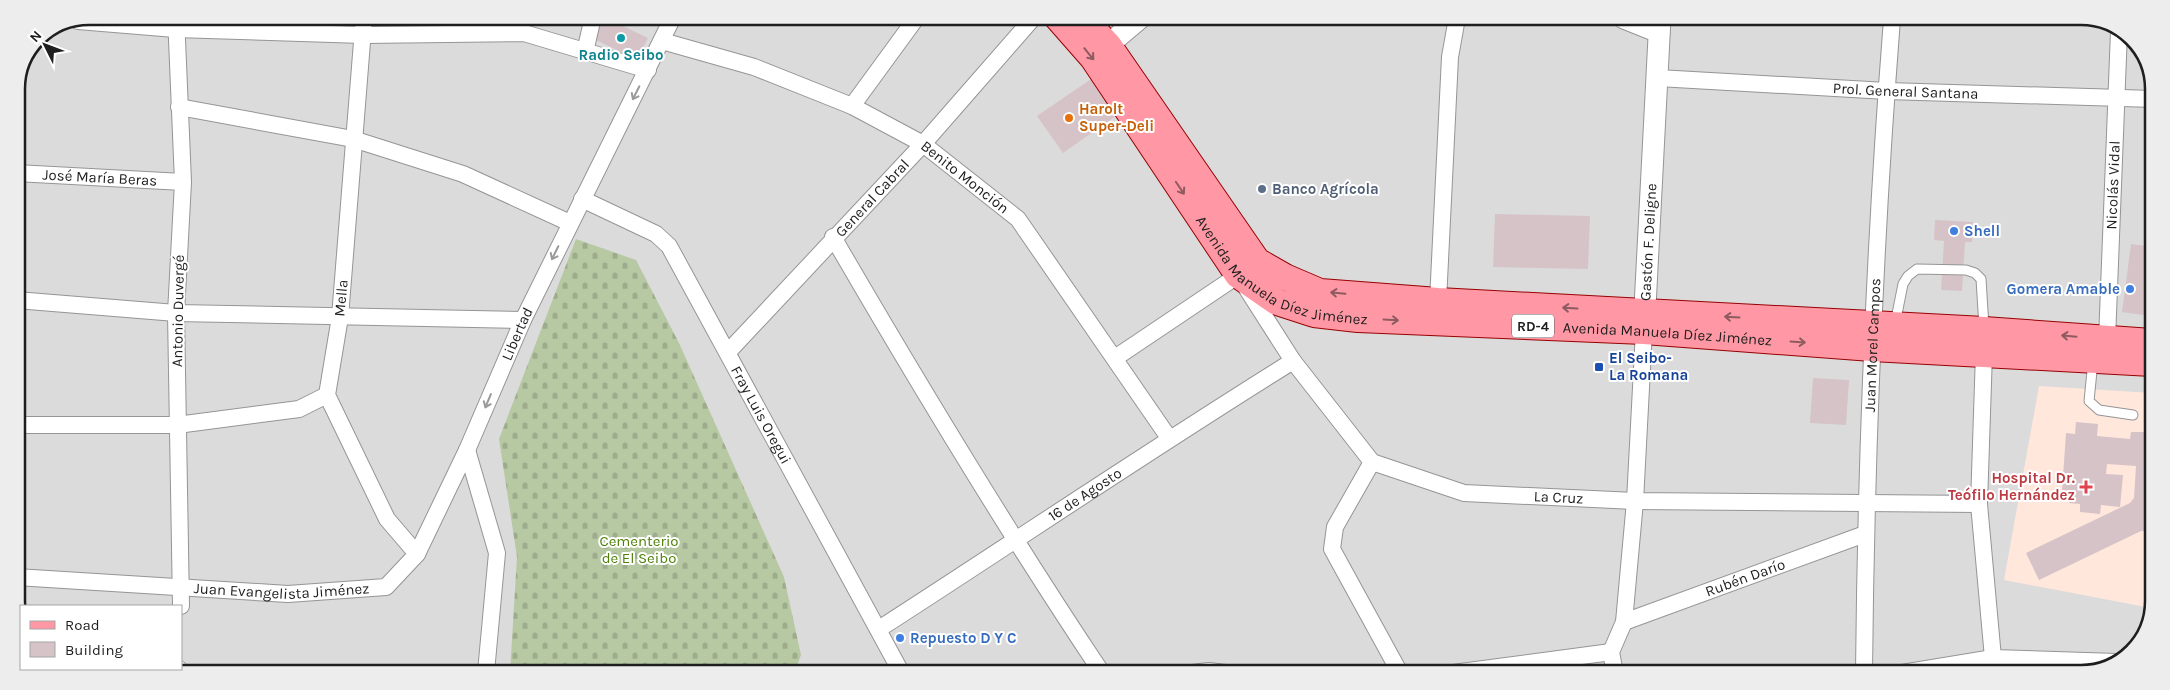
<svg xmlns="http://www.w3.org/2000/svg" width="2170" height="690" font-family="Karla,sans-serif">
<style>
.residential{fill:#dcdbdb}
.education{fill:#ffe7dc}
.cemetery{fill:url(#cemetery-stones)}
.building{fill:#d6c3c8}
.lines{fill:none;stroke-linecap:round;stroke-linejoin:round}
.service-casing{stroke:#959595;stroke-width:11}
.minor-casing{stroke:#959595;stroke-width:18}
.tertiary-casing{stroke:#959595;stroke-width:23}
.primary-casing{stroke:#970002;stroke-width:28}
.service{stroke:#fff;stroke-width:9}
.minor{stroke:#fff;stroke-width:16}
.tertiary{stroke:#fff;stroke-width:21}
.primary{stroke:#ff98a4;stroke-width:26}
.oneway{stroke:#8e5b61}
.oneway2{stroke:#9a9a9a}
.culture-dot{fill:#0f9aa8;stroke:#fff;stroke-width:2}
.food-dot{fill:#e8710a;stroke:#fff;stroke-width:2}
.service-dot{fill:#5c6f8a;stroke:#fff;stroke-width:2}
.shop-dot{fill:#3f7fe0;stroke:#fff;stroke-width:2}
.transit-dot{fill:#1a4fb4;stroke:#fff;stroke-width:2}
.health-dot{fill:#e0444e;stroke:#fff;stroke-width:2}
.labels{text-anchor:middle;stroke-width:4;stroke-linejoin:round;paint-order:stroke}
.shield{fill:#fff;stroke:#626262;stroke-width:1}
.shield-label{font-size:14px;font-weight:bold;fill:#1e1e1e}
.culture-label{font-size:15px;font-weight:bold;fill:#0d838f;stroke:#fff}
.street-label{font-size:15px;fill:#1e1e1e;stroke:#fff}
.food-label{font-size:15px;font-weight:bold;fill:#c56008;stroke:#fff;text-anchor:start}
.service-label{font-size:15px;font-weight:bold;fill:#4e5e75;stroke:#fff;text-anchor:start}
.shop-label{font-size:15px;font-weight:bold;fill:#366cbe;stroke:#fff;text-anchor:start}
.transit-label{font-size:15px;font-weight:bold;fill:#164399;stroke:#fff;text-anchor:start}
.health-label{font-size:15px;font-weight:bold;fill:#be3a42;stroke:#fff;text-anchor:end}
.park-label{font-size:15px;fill:#4f8007;stroke:#fff}
.rim{fill:none;stroke:#1e1e1e;stroke-width:2.5}
</style>
<defs>
<pattern id="cemetery-stones" width="16" height="16" patternUnits="userSpaceOnUse" patternTransform="scale(1.25)"><rect width="16" height="16" fill="#b7c9a3"/><path d="M2 7V4a2 2 0 0 1 4 0v3zM10 15v-3a2 2 0 0 1 4 0v3z" fill="#9dac8c"/></pattern>
</defs>
<rect width="100%" height="100%" fill="#efe3e3"/>
<!-- residential -->
<polygon class="residential" points="89,16 2100,19 2139,44 2154,84 2151,620 2125,659 2081,674 70,671 66,669 181,669 181,606 21,606 21,619 16,606 16,89 38,37"/>
<!-- education -->
<polygon class="education" points="2039,386 2152,393 2151,608 2004,580"/>
<!-- cemetery -->
<polygon class="cemetery" points="576,239 636,260 679,343 784,577 801,655 795,672 510,672 517,557 499,439"/>
<!-- building -->
<g class="building">
<polygon points="604,17 648,38 637,60 594,39"/>
<polygon points="1094,77 1120,113 1063,153 1037,116"/>
<polygon points="1495,214 1590,216 1588,269 1493,267"/>
<polygon points="1935,220 1973,222 1972,242 1965,242 1962,291 1941,290 1944,241 1934,240"/>
<polygon points="2131,244 2153,247 2153,297 2150,316 2122,312"/>
<polygon points="1813,378 1849,380 1846,425 1810,423"/>
<polygon points="2076,422 2098,424 2097,436 2130,439 2131,432 2152,432 2152,531 2141,531 2039,580 2026,553 2130,503 2134,498 2136,466 2107,464 2106,474 2123,475 2120,507 2101,505 2100,514 2080,512 2080,504 2069,503 2070,491 2062,491 2066,433 2075,434"/>
</g>
<g class="lines">
<!-- service casing -->
<g class="service-casing">
<g id="service">
<polyline points="1895,324 1903,284 1908,276 1917,269 1966,270 1975,273 1981,279 1984,327"/>
<polyline points="2093,361 2089,401 2099,410 2133,415"/>
</g>
</g>
<!-- minor casing -->
<g class="minor-casing">
<g id="minor">
<polyline points="176,16 183,182 176,313 181,606"/>
<polyline points="364,17 340,317 327,395 387,519 417,554"/>
<polyline points="78,21 175,29 363,35 524,33 648,70"/>
<path id="s1" d="M662,41l92,26 98,39 71,38 95,75 151,219"/>
<polyline points="585,52 593,17"/>
<path id="s2" d="M1658,78l229,13 267,8"/>
<polyline points="852,106 917,17"/>
<polyline points="179,107 353,139 463,174 570,223"/>
<path id="s3" d="M16,173l167,9"/>
<path id="s4" d="M582,199l74,35 13,12 232,426"/>
<path d="M833,237c86,148 174,294 269,436"/>
<path id="s5" d="M1245,286l48,75 79,101 92,31 171,8 344,3"/>
<polyline points="16,300 176,313 523,320"/>
<polyline points="1438,301 1450,57 1457,18"/>
<path id="s6" d="M2107,340l12,-309"/>
<path id="s7" d="M728,352l195,-208 111,-127"/>
<polyline points="1984,353 1979,504 1993,658 1997,674"/>
<polyline points="1115,358 1246,270"/>
<polyline points="16,425 177,425 299,409 327,395"/>
<polyline points="467,450 497,553 486,672"/>
<polyline points="1372,462 1335,527 1332,549 1400,673"/>
<path id="s8" d="M16,577l272,17 98,-7 31,-33 50,-104 56,-130 150,-303"/>
<path id="s9" d="M1624,622l241,-88"/>
<path id="s10" d="M879,629c138,-89 274,-181 414,-268"/>
<polyline points="179,671 179,669"/>
<polyline points="1192,673 1209,671 1225,673"/>
<polyline points="1453,673 1611,652"/>
<polyline points="1615,673 1611,652 1624,622 1635,501 1644,331"/>
<path id="s11" d="M1864,673c2,-218 11,-436 28,-654"/>
<polyline points="1896,674 1993,658 2117,662"/>
</g>
</g>
<!-- tertiary casing -->
<g class="tertiary-casing">
<g id="tertiary">
<polyline points="1624,18 1659,32"/>
<polyline points="1108,45 1140,18"/>
<path id="s12" d="M1644,326l16,-308"/>
</g>
</g>
<!-- primary casing -->
<g class="primary-casing">
<g id="primary">
<path id="s13" d="M1057,17l36,41 145,217 39,27 37,12 44,5 286,12 228,17 280,15"/>
<polyline points="1083,18 1108,45 1257,261 1285,277 1320,292 1438,301 1984,330 2152,342"/>
</g>
</g>
<!-- service -->
<use href="#service" class="service"/>
<!-- minor -->
<use href="#minor" class="minor"/>
<!-- tertiary -->
<use href="#tertiary" class="tertiary"/>
<!-- primary -->
<use href="#primary" class="primary"/>
</g>
<!-- one-way arrows -->
<defs><path id="oneway-shaft" d="M-6 0H5M1.5-3L5.5 0L1.5 3" fill="none" stroke-width="1.6" stroke-linecap="round" stroke-linejoin="round" transform="scale(1.25)"/></defs>
<g class="oneway">
<use href="#oneway-shaft" transform="translate(1089 54) rotate(51)"/>
<use href="#oneway-shaft" transform="translate(1180 188) rotate(56)"/>
<use href="#oneway-shaft" transform="translate(1338 293) rotate(-175)"/>
<use href="#oneway-shaft" transform="translate(1570 308) rotate(-177)"/>
<use href="#oneway-shaft" transform="translate(1732 317) rotate(-177)"/>
<use href="#oneway-shaft" transform="translate(1391 320) rotate(3)"/>
<use href="#oneway-shaft" transform="translate(2069 336) rotate(-175)"/>
<use href="#oneway-shaft" transform="translate(1798 342) rotate(4)"/>
</g>
<g class="oneway2">
<use href="#oneway-shaft" transform="translate(636 93) rotate(117)"/>
<use href="#oneway-shaft" transform="translate(555 253) rotate(116)"/>
<use href="#oneway-shaft" transform="translate(488 401) rotate(113)"/>
</g>
<!-- markers -->
<circle class="culture-dot" cx="621" cy="38" r="5"/>
<circle class="food-dot" cx="1069" cy="118" r="5"/>
<circle class="service-dot" cx="1262" cy="189" r="5"/>
<g class="shop-dot">
<circle cx="1954" cy="231" r="5"/>
<circle cx="2130" cy="289" r="5"/>
<circle cx="900" cy="638" r="5"/>
</g>
<rect class="transit-dot" x="1594" y="362" width="10" height="10" rx="2.5"/>
<path class="health-dot" d="M2083.5 479.5h5v5h5v5h-5v5h-5v-5h-5v-5h5z"/>
<g class="labels">
<!-- shield labels -->
<rect class="shield" x="1512" y="314.5" width="42" height="23" rx="4"/>
<g class="shield-label">
<text x="1533" y="331">RD-4</text>
</g>
<!-- culture labels -->
<g class="culture-label">
<text x="621" y="60">Radio Seibo</text>
</g>
<!-- street labels -->
<g class="street-label">
<text dy="5" stroke="none"><textPath href="#s2" startOffset="248">Prol. General Santana</textPath></text>
<text dy="5" stroke="none"><textPath href="#s3" startOffset="84">José María Beras</textPath></text>
<text dy="5" stroke="none"><textPath href="#s1" startOffset="335">Benito Monción</textPath></text>
<text dy="5" stroke="none"><textPath href="#s6" startOffset="155">Nicolás Vidal</textPath></text>
<text dy="5" stroke="none"><textPath href="#s7" startOffset="211">General Cabral</textPath></text>
<text dy="5" stroke="none"><textPath href="#s12" startOffset="84">Gastón F. Deligne</textPath></text>
<text dy="5" stroke="none"><textPath href="#s13" startOffset="351">Avenida Manuela Díez Jiménez</textPath></text>
<text transform="translate(341 298) rotate(-85)" y="5">Mella</text>
<text transform="translate(178 311) rotate(-89)" y="5">Antonio Duvergé</text>
<text dy="5" stroke="none"><textPath href="#s8" startOffset="658">Libertad</textPath></text>
<text dy="5" stroke="none"><textPath href="#s13" startOffset="756">Avenida Manuela Díez Jiménez</textPath></text>
<text dy="5" stroke="none"><textPath href="#s11" startOffset="328">Juan Morel Campos</textPath></text>
<text dy="5" stroke="none"><textPath href="#s4" startOffset="292">Fray Luis Oregui</textPath></text>
<text dy="5" stroke="none"><textPath href="#s10" startOffset="246">16 de Agosto</textPath></text>
<text dy="5" stroke="none"><textPath href="#s5" startOffset="409">La Cruz</textPath></text>
<text dy="5" stroke="none"><textPath href="#s9" startOffset="129">Rubén Darío</textPath></text>
<text dy="5" stroke="none"><textPath href="#s8" startOffset="266">Juan Evangelista Jiménez</textPath></text>
</g>
<!-- food labels -->
<g class="food-label">
<text x="1079" y="114">Harolt<tspan x="1079" dy="17">Super-Deli</tspan></text>
</g>
<!-- service labels -->
<g class="service-label">
<text x="1272" y="194">Banco Agrícola</text>
</g>
<!-- shop labels -->
<g class="shop-label">
<text x="1964" y="236">Shell</text>
<text x="2120" y="294" text-anchor="end">Gomera Amable</text>
<text x="910" y="643">Repuesto D Y C</text>
</g>
<!-- transit labels -->
<g class="transit-label">
<text x="1609" y="363">El Seibo-<tspan x="1609" dy="17">La Romana</tspan></text>
</g>
<!-- health labels -->
<g class="health-label">
<text x="2075" y="483">Hospital Dr.<tspan x="2075" dy="17">Teófilo Hernández</tspan></text>
</g>
<!-- park labels -->
<g class="park-label">
<text x="639" y="546">Cementerio<tspan x="639" dy="17">de El Seibo</tspan></text>
</g>
</g>
<!-- crop -->
<path d="M0 0H2170V690H0ZM89 25H2081A64 64 0 0 1 2145 89V601A64 64 0 0 1 2081 665H89A64 64 0 0 1 25 601V89A64 64 0 0 1 89 25Z" fill="#ededed" fill-rule="evenodd"/>
<path class="rim" d="M89 25H2081A64 64 0 0 1 2145 89V601A64 64 0 0 1 2081 665H89A64 64 0 0 1 25 601V89A64 64 0 0 1 89 25Z"/>
<!-- legend -->
<rect x="20" y="605" width="162" height="65" fill="#ffffff" stroke="#a5a5a5"/>
<rect x="30" y="621" width="25" height="8" fill="#ff98a4" stroke="#a5a5a5"/>
<text x="65" y="630" font-size="15" fill="#1e1e1e">Road</text>
<rect x="30" y="642" width="25" height="15" fill="#d6c3c8" stroke="#a5a5a5"/>
<text x="65" y="655" font-size="15" fill="#1e1e1e">Building</text>
<!-- north arrow -->
<g transform="translate(45 45) rotate(312)" stroke="#ffffff" stroke-width="4" paint-order="stroke">
<path d="M0-4L9 19L0 12L-9 19Z" fill="#1e1e1e"/>
<text y="-8" font-size="14" font-weight="bold" text-anchor="middle" fill="#1e1e1e">N</text>
</g>
</svg>
